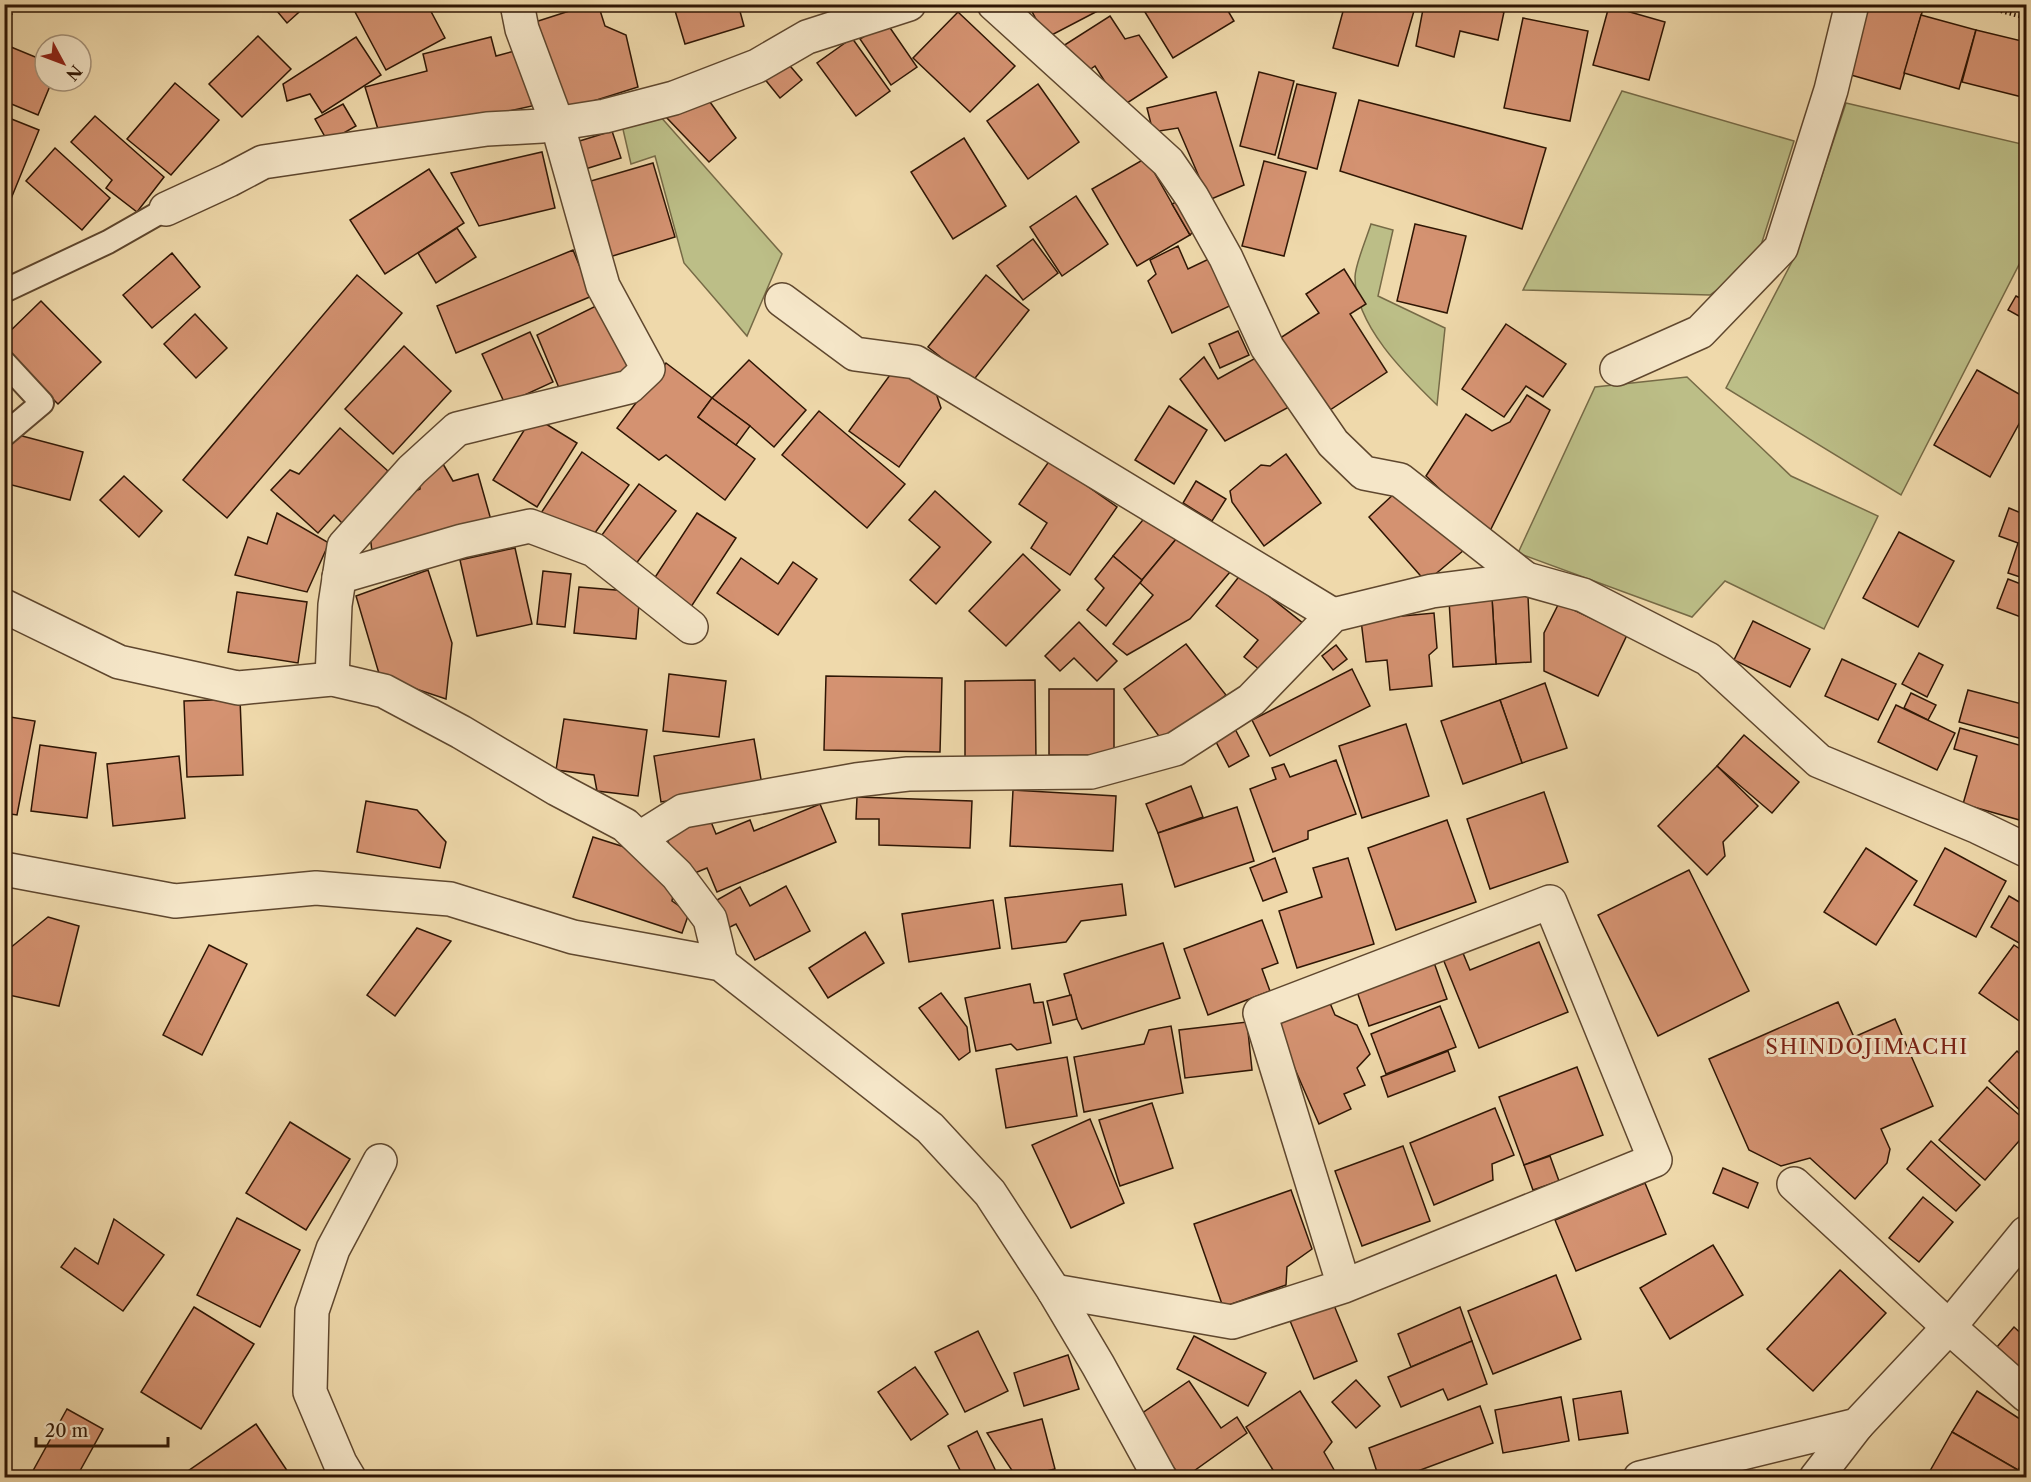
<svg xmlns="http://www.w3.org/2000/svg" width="2031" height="1482" font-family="'Libre Caslon Text',serif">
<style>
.green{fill:#bcbe87;stroke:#766a46;stroke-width:1.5}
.building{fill:#d49271;stroke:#2f1604;stroke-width:1.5}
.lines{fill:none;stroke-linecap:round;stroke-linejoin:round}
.service-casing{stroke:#5f472e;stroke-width:26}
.minor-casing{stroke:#5f472e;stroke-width:36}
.tertiary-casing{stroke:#5f472e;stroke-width:36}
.path{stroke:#2f1604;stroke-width:4;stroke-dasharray:1.5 3;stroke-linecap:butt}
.service{stroke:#f5e6c8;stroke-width:22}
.minor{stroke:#f5e6c8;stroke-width:33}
.tertiary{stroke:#f5e6c8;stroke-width:33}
.labels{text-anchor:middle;stroke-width:6;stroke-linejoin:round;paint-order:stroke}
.quarter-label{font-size:21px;letter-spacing:1.5px;fill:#7a1f14;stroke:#f5e6c8}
</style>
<rect width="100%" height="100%" fill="#efd9ab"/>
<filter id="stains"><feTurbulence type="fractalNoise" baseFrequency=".00333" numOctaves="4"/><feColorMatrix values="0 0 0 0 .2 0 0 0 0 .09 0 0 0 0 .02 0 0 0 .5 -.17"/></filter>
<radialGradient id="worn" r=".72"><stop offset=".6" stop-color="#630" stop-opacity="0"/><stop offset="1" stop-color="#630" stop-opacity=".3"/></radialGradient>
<!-- green -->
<g class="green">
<polygon points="1622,91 1794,141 1756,261 1710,295 1523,290"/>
<polygon points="1846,103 2026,145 2026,251 1901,495 1726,388 1795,256"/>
<polygon points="659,115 782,254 747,336 684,263 655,156 631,164 622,125"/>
<path d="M1371,224l22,6 -15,66 67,32 -8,77c-32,-31 -82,-80 -82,-128 0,-12 12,-40 16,-53z"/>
<polygon points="1687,377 1791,476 1878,516 1824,629 1725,581 1692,617 1518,553 1595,387"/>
</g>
<!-- building -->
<g class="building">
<polygon points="271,4 308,4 287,23"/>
<polygon points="365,4 427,4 445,38 386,70 354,10"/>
<polygon points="591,4 598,4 605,26 626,35 638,87 565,110 532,23"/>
<polygon points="673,4 738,4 744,26 685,44"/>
<polygon points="1028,4 1111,4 1046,38"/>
<polygon points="1140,4 1224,4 1234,21 1173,58"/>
<polygon points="1345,4 1416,4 1398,66 1333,48"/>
<polygon points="1424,4 1475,4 1504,12 1498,40 1460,31 1454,57 1416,46"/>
<polygon points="1649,4 1671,4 1669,11"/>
<polygon points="1856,4 1908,4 1923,9 1900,89 1837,71"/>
<polygon points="1609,6 1665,22 1649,80 1593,65"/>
<polygon points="4,8 12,14 4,23"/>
<polygon points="958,12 1015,66 970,112 913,58"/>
<polygon points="1921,15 1976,30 1959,89 1904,73"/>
<polygon points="1110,16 1125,39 1139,35 1167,77 1121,107 1095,66 1081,76 1063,46"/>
<polygon points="1523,18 1588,31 1570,121 1504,108"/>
<polygon points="886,22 917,67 891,85 860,39"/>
<polygon points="1976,30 2026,42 2026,98 1962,82"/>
<polygon points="258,36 291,69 242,117 209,84"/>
<polygon points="356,37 381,75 322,113 310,94 287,101 283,84"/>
<polygon points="491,37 496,56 518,50 532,106 381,139 365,87 427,71 423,54"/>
<polygon points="852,38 890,91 856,116 817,63"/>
<polygon points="11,47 45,61 45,81 52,81 38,115 4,101 4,55"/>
<polygon points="785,60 802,80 780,98 763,77"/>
<polygon points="1259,72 1294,81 1275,155 1240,146"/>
<polygon points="175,83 219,120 171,175 127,139"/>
<polygon points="1038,84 1079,142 1028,179 987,121"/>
<polygon points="1297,84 1336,93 1317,169 1278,158"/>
<polygon points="702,91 736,138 709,162 667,118"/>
<polygon points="1216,92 1244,185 1209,200 1178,128 1153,132 1147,108"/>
<polygon points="1359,100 1546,148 1522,229 1340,171"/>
<polygon points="343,104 356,126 328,142 315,119"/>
<polygon points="4,116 39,130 4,216"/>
<polygon points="95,116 164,177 137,212 106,188 112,180 71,142"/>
<polygon points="612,131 621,158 582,170 573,143"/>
<polygon points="964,138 1006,206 953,239 911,172"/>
<polygon points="55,148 110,198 82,230 26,181"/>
<polygon points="542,152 555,208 479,226 451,173"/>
<polygon points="1146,158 1190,235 1137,266 1092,189"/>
<polygon points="1264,161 1306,172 1284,256 1242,246"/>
<polygon points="653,163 675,237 606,258 584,183"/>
<polygon points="429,169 464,223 385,274 350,220"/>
<polygon points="1076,196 1108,244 1062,276 1030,227"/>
<polygon points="1186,197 1202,223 1190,235 1172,204"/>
<polygon points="1415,224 1466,236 1447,313 1397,301"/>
<polygon points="457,228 476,257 436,283 418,253"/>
<polygon points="1033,239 1058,273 1023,300 997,266"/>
<polygon points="1178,246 1188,269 1213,257 1234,304 1172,333 1148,281 1156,274 1150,260"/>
<polygon points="573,250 592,296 456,353 437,306"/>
<polygon points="172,253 200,287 152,328 123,295"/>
<polygon points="1344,269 1366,304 1350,314 1387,372 1321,416 1274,342 1319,313 1306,294"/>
<polygon points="357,275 402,313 227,518 183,480"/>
<polygon points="986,275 1029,310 972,382 928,347"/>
<polygon points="2016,296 2026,301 2026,320 2008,310"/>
<polygon points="41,301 101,362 58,404 4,351 4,337"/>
<polygon points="602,303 634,371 559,388 537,335"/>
<polygon points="195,314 227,348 196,378 164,344"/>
<polygon points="1506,324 1566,364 1543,397 1526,386 1504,417 1462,389"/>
<polygon points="1238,331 1249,355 1220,368 1209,344"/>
<polygon points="530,332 553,382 505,404 482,354"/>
<polygon points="404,346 451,391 393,454 345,409"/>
<polygon points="1261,355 1289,407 1225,441 1180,379 1204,357 1218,379"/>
<polygon points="749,360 806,410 774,447 750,426 712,398"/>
<polygon points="666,363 712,398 698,417 755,459 725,500 666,455 659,460 617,428"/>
<polygon points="898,364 935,390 941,408 899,467 849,431"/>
<polygon points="1977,370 2026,398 2026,411 1990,477 1934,445"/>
<polygon points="1527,395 1550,410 1488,535 1426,476 1466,414 1492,431 1510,422"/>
<polygon points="712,398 750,426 736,445 698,417"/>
<polygon points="1169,406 1207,430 1174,484 1135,460"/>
<polygon points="819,411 905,484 867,528 782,455"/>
<polygon points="533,416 577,443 537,507 493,480"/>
<polygon points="340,428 388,471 342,523 334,515 318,533 271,490 290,470 299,474"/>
<polygon points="7,432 83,452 70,500 4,483 4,441"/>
<polygon points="582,452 629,485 592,537 539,516"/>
<polygon points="1286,454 1321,503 1264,546 1232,502 1230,491 1261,465 1270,466"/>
<polygon points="1050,460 1117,507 1070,575 1031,548 1047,523 1019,504"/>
<polygon points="443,464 453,481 478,474 491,520 372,552 369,525 397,499 420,489 420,476"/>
<polygon points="124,476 162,511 139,537 100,500"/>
<polygon points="1196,481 1226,499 1212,521 1183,503"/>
<polygon points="639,484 676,511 635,565 599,539"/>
<polygon points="935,491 991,542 936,604 910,580 940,547 909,520"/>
<polygon points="1396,492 1416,514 1425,506 1464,550 1426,582 1369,517"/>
<polygon points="2009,508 2026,515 2026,579 2008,573 2018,543 1999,536"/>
<polygon points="277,513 329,543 307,592 235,575 248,537 267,544"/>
<polygon points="697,513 736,538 689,610 650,585"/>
<polygon points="1147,515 1177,538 1142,580 1113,556"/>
<polygon points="1182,532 1230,572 1190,619 1127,655 1113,644 1153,595 1140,583 1142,580"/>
<polygon points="1899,532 1954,561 1918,627 1863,598"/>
<polygon points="515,548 532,624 477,636 460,560"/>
<polygon points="1023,554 1060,590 1006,646 969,611"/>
<polygon points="1113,556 1142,580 1106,626 1087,610 1104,588 1095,579"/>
<polygon points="741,558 778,584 793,562 817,579 778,635 717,593"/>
<polygon points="428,570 452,643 446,699 380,677 356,596"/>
<polygon points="543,571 571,574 565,627 537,624"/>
<polygon points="1241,574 1304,624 1265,674 1244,657 1258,640 1216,606"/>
<polygon points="2008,579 2026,586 2026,619 1997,608"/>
<polygon points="579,587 640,592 636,639 574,633"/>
<polygon points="237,592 307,602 298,663 228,652"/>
<polygon points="1528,596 1531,662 1496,664 1492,598"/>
<polygon points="1492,598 1496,664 1453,667 1449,600"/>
<polygon points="1559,603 1627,635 1598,696 1544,671 1544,633"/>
<polygon points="1434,613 1437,648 1429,655 1432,686 1390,690 1387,660 1366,662 1361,620"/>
<polygon points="1753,621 1810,649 1790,687 1734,660"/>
<polygon points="1079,622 1117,661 1097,681 1074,658 1060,671 1045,656"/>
<polygon points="1186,644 1226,695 1164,743 1124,689"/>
<polygon points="1336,645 1347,659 1333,670 1322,656"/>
<polygon points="1919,653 1943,665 1927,697 1902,684"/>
<polygon points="1842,659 1896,684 1878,720 1825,696"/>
<polygon points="1352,669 1370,706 1270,756 1252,720"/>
<polygon points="669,674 726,681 719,737 663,731"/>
<polygon points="826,676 942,678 940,752 824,750"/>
<polygon points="1035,680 1036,760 965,761 965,681"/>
<polygon points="1545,683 1567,748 1522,763 1500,700"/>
<rect x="1049" y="689" width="65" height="66"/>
<polygon points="1968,690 2026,705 2026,740 1959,722"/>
<polygon points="1911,693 1936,705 1928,720 1904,708"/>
<polygon points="240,699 243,775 187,777 184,701"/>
<polygon points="1500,700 1522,763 1463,784 1441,721"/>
<polygon points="1896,705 1955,733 1937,770 1878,742"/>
<polygon points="4,716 35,721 17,815 4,813"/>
<polygon points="564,719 647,730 638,796 597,791 594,775 556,770"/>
<polygon points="1406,724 1429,796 1362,818 1339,746"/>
<polygon points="1234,727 1249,756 1229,767 1214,738"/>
<polygon points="1960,728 2026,747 2026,810 2023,821 1963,804 1977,756 1954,749"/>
<polygon points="1744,735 1799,782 1772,813 1717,766"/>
<polygon points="754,739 762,785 661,802 654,756"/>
<polygon points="40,745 96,753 87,818 31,811"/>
<polygon points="179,756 185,818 113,826 107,764"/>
<polygon points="1336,760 1356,814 1308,831 1308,839 1273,852 1250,789 1276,779 1272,768 1284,764 1290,777"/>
<polygon points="1717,766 1758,806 1723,842 1725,856 1707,875 1658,826"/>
<polygon points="1191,786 1203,817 1158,833 1146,804"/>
<polygon points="1013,790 1116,796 1113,851 1010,846"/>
<polygon points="1544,792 1568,862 1490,889 1467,819"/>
<polygon points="857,797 972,801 970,848 879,845 879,819 856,819"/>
<polygon points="366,801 417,810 446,842 440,868 357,852"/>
<polygon points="820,804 836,842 717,892 707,868 685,877 663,831 707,812 716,834 750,820 754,831"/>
<polygon points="1237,807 1254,861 1175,887 1158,833"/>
<polygon points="1447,820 1476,902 1396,930 1368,848"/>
<polygon points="593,837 643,853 675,885 672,901 689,913 682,933 573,897"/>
<polygon points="1866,848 1917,881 1876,945 1824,912"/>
<polygon points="1945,848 2006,881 1976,937 1914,905"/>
<polygon points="1275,858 1287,892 1263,901 1250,868"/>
<polygon points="1348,858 1374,944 1297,968 1279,911 1322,897 1313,868"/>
<polygon points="1689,870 1749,991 1658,1036 1598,915"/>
<polygon points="1122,884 1126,915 1081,921 1066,942 1012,949 1005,898"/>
<polygon points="786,886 810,931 755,960 736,924 722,931 708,905 740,887 750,906"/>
<polygon points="2009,896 2026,906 2026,947 1991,927"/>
<polygon points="993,900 1000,948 909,962 902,914"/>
<polygon points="48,917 79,926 59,1006 4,994 4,953"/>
<polygon points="1262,920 1278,963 1262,969 1270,991 1208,1015 1184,949"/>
<polygon points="417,928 451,941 395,1016 367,995"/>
<polygon points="865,932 884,963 828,998 809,968"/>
<polygon points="1458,941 1470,970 1539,942 1568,1012 1479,1048 1439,949"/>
<polygon points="1163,943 1180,998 1082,1029 1077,1019 1064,974"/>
<polygon points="209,945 247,964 202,1055 163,1035"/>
<polygon points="2014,945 2026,953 2026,1023 2025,1025 1979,993"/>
<polygon points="1432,957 1447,999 1369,1026 1354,983"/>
<polygon points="1030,984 1034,1003 1043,1002 1051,1043 1017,1050 1011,1044 976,1051 965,998"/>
<polygon points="941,993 967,1027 970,1052 959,1060 919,1008"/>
<polygon points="1071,995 1077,1019 1053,1025 1047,1001"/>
<polygon points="1327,996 1335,1015 1357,1025 1370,1054 1357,1068 1365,1085 1344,1094 1351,1109 1319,1124 1277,1028 1288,1015"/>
<polygon points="1838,1002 1854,1037 1895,1019 1933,1106 1881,1129 1890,1149 1887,1163 1855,1199 1810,1158 1781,1166 1749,1150 1709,1059"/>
<polygon points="1440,1006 1456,1047 1386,1074 1371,1034"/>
<polygon points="1247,1022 1252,1070 1185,1078 1179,1030"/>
<polygon points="1171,1026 1183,1093 1084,1112 1074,1057 1144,1044 1149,1030"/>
<polygon points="1448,1051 1455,1071 1388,1097 1381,1077"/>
<polygon points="2017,1051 2026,1060 2026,1116 1989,1081"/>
<polygon points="1067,1057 1077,1116 1006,1128 996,1069"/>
<polygon points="1577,1067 1603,1135 1524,1165 1499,1097"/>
<polygon points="1987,1087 2026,1121 2026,1133 1985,1180 1939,1140"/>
<polygon points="1152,1103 1173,1168 1120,1186 1099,1120"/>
<polygon points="1495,1108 1514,1155 1492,1164 1493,1180 1434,1205 1410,1143"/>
<polygon points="1090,1119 1124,1203 1071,1228 1032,1145"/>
<polygon points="290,1122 350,1159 306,1230 246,1193"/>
<polygon points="1931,1141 1980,1185 1956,1211 1907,1169"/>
<polygon points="1403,1146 1430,1221 1362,1246 1335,1171"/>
<polygon points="1550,1156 1559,1181 1533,1190 1524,1165"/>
<polygon points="1723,1168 1758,1183 1748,1208 1713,1193"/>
<polygon points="1645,1183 1666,1234 1576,1271 1555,1220"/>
<polygon points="1291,1190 1312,1249 1287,1267 1286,1285 1223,1307 1194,1224"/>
<polygon points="1923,1197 1953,1222 1919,1262 1889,1238"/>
<polygon points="237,1218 300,1250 260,1327 197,1295"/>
<polygon points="114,1219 164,1255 123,1311 61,1267 75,1248 98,1264"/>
<polygon points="1713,1245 1743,1295 1670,1339 1640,1288"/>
<polygon points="1840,1270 1886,1313 1813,1391 1767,1349"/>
<polygon points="1556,1275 1581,1339 1493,1374 1468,1311"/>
<polygon points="1331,1298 1357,1361 1314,1379 1288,1316"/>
<polygon points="194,1307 254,1344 201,1429 141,1392"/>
<polygon points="1460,1307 1472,1341 1411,1367 1398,1334"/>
<polygon points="2014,1327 2026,1338 2026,1373 1997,1347"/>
<polygon points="978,1331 1008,1391 965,1412 935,1352"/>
<polygon points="1194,1336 1266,1373 1248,1406 1177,1369"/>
<polygon points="1472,1341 1487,1384 1448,1400 1443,1389 1401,1407 1388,1377"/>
<polygon points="1068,1355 1079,1389 1024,1406 1014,1373"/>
<polygon points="915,1367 948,1414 911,1440 878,1392"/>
<polygon points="1356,1380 1380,1406 1356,1428 1332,1402"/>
<polygon points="1189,1381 1221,1428 1237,1417 1247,1433 1184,1478 1181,1478 1138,1416"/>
<polygon points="1300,1391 1332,1442 1324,1452 1337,1475 1334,1478 1278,1478 1246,1427"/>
<polygon points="1621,1391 1628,1433 1579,1440 1573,1399"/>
<polygon points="1977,1391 2026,1423 2026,1455 2018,1470 1952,1432"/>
<polygon points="1561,1397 1569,1441 1503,1453 1495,1410"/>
<polygon points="1480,1406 1493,1443 1399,1478 1379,1478 1369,1448"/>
<polygon points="67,1409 103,1429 76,1478 29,1478"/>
<polygon points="1042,1419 1055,1469 1017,1478 987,1433"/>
<polygon points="256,1424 292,1478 193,1478 188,1471"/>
<polygon points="977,1431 999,1478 964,1478 948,1446"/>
<polygon points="1952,1432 2018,1470 2014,1478 1926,1478"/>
</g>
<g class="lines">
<!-- service casing -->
<g class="service-casing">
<g id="service">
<polyline points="4,291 108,242 166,209"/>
<polyline points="4,362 42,403 4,435"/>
</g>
</g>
<!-- minor casing -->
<g class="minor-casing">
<g id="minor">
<polyline points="994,4 1168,162 1192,197 1226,258 1267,347 1333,443 1364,473 1400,480 1526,579"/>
<polyline points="166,209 229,180 263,162 487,129 542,126 605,116 674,98 757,66 807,37 909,4"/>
<polyline points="782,300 855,354 915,362 1333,615"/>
<polyline points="1617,369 1700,332 1781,248 1831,90 1852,4"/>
<polyline points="339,577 462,541 530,526 594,550 691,627"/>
<polyline points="4,606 119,662 238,688 332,679 384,691 461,732 557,789 625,825 677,875 710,919 721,964"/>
<polyline points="332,679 335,605 344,546 412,470 457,429 629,387 648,369 603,286 557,123 522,29 517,4"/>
<polyline points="640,838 683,811 856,780 908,774 1091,772 1175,749 1251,700 1333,615 1432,591 1526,579 1583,595 1708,659 1819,761 1978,827 2026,850"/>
<polyline points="4,869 175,901 316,888 450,899 573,937 721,964 930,1128 990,1193 1054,1291 1098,1365 1160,1478"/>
<polyline points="1794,1184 1949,1327 2026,1395"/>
<polyline points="1054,1291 1232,1322 1344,1286 1655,1160 1550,902 1260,1013 1344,1286"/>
<polyline points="349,1478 340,1463 310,1392 312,1311 333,1249 380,1161"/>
<polyline points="1816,1478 1857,1425"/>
</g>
</g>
<!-- tertiary casing -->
<g class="tertiary-casing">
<polyline id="tertiary" points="1640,1478 1857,1425 1949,1327 2026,1233"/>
</g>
<!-- path -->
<polyline class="path" points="1975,4 2026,18"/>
<!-- service -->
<use href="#service" class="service"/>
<!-- minor -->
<use href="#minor" class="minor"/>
<!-- tertiary -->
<use href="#tertiary" class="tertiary"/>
</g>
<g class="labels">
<!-- quarter labels -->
<g class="quarter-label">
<text x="1867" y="1054">SHINDOJIMACHI</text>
</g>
</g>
<!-- margin -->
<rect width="2031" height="1482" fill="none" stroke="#efd9ab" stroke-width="24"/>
<rect x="6" y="6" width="2019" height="1470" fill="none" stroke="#2f1604" stroke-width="3"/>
<rect x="12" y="12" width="2007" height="1458" fill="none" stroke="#2f1604" stroke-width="1.5"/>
<!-- north arrow -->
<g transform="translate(63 63) rotate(131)"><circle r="28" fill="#f5e6c8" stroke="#a6937a" stroke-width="1.5"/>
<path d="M0-4.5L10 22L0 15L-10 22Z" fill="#8f2418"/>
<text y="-9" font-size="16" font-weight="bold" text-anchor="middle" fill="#2f1604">N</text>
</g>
<!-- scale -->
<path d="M36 1437v9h132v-9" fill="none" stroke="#2f1604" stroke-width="3"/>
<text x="45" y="1437" font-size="18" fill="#2f1604" stroke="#f5e6c8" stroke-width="4.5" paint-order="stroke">20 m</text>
<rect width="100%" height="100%" filter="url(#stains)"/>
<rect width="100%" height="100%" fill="url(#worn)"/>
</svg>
